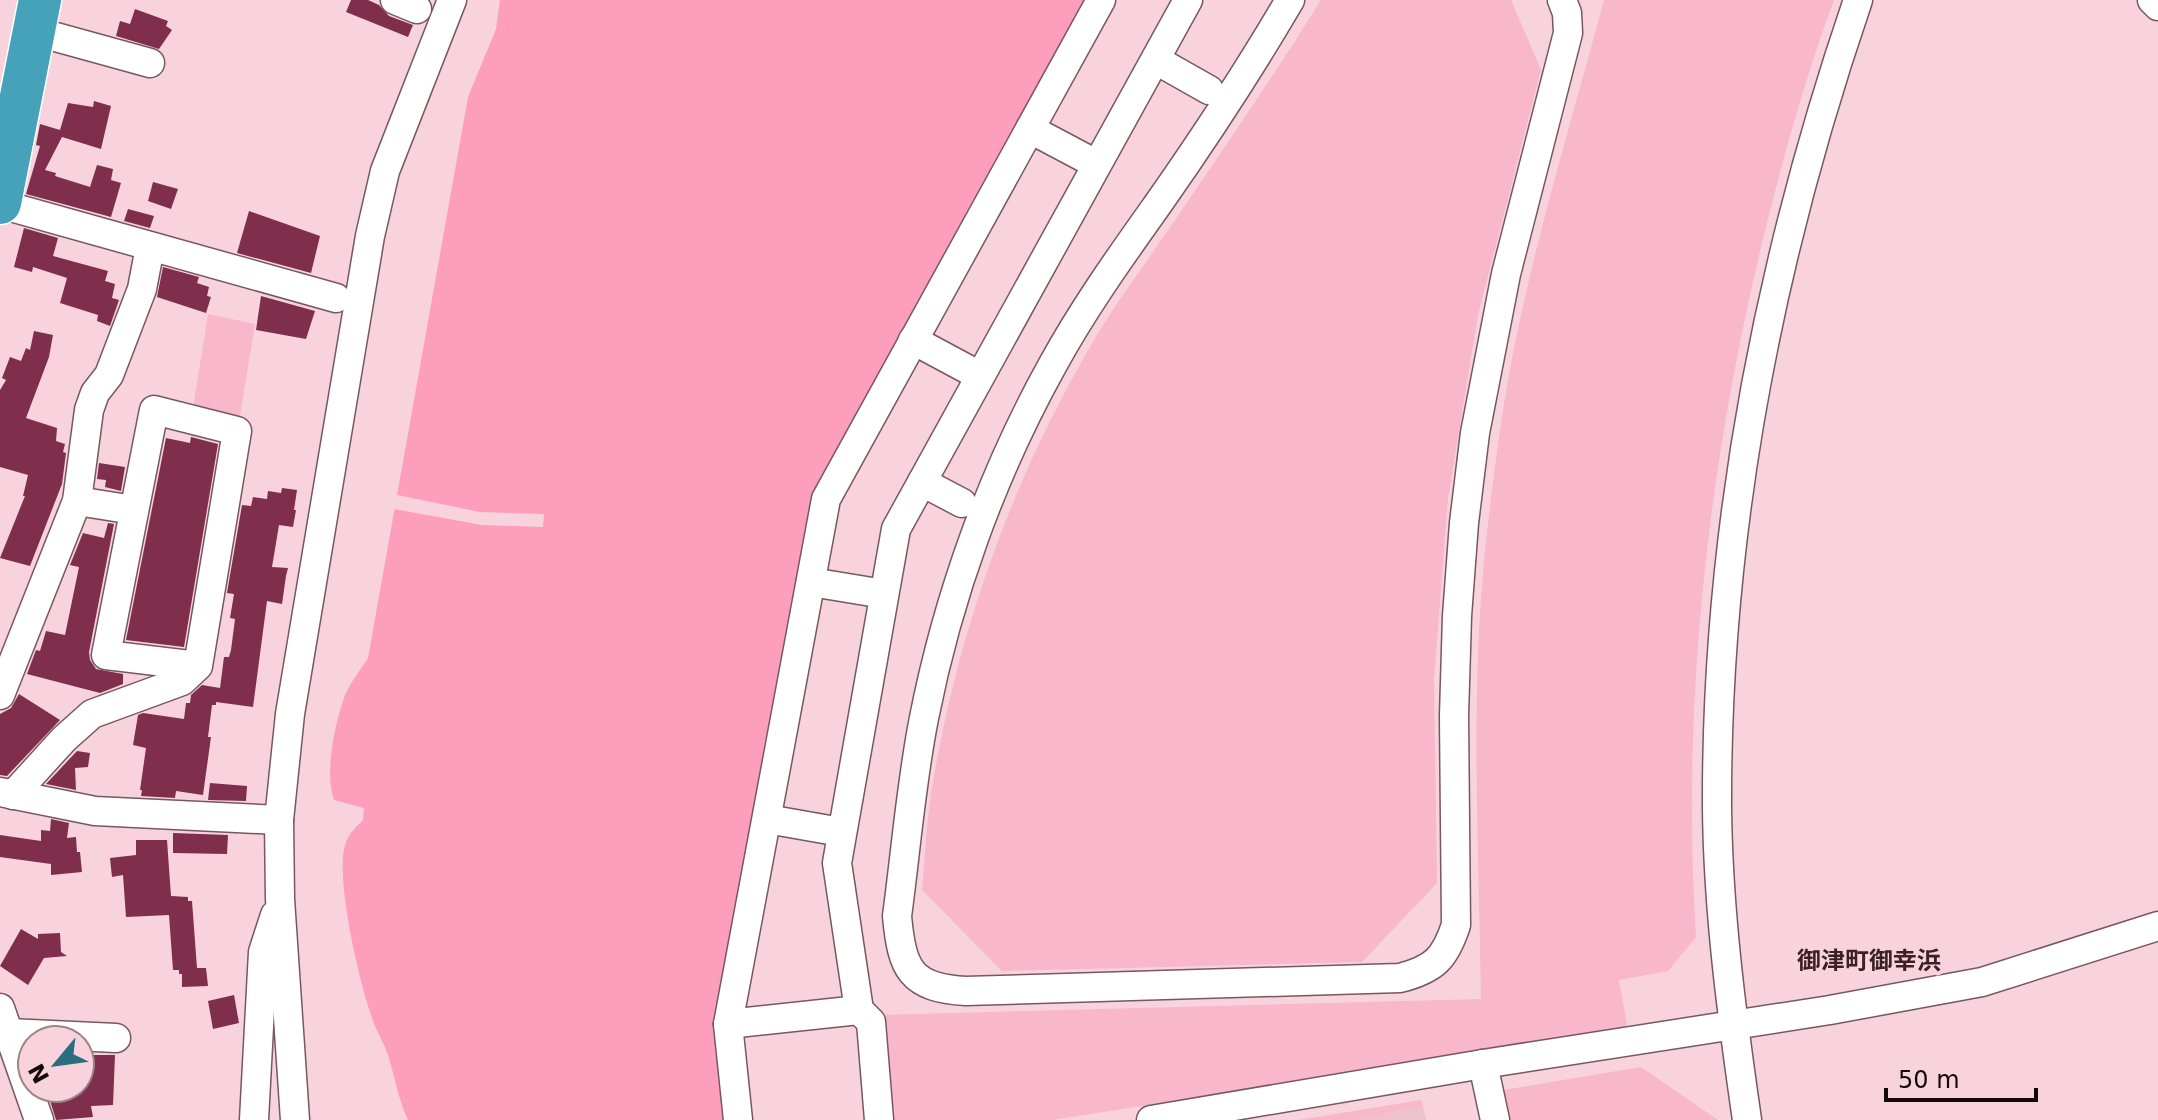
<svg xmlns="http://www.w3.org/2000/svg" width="2158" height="1120" font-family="'DejaVu Sans','Noto Sans JP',sans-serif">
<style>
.built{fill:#edc2ce}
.green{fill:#f8b7ca}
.water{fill:#fd9fbc}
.pier{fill:#f8d3dd}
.building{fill:#7f2e4c}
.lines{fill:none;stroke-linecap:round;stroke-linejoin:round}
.minor-casing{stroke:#775760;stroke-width:31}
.highway-casing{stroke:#fff;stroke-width:45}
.minor{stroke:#fff;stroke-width:28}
.highway{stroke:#46a2ba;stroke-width:42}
.labels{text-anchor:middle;stroke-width:8;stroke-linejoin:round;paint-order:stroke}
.quarter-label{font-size:24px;font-weight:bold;fill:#3b2029;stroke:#f8d3dd}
</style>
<rect width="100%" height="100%" fill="#f8d3dd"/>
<!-- built -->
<polygon class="built" points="1423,1106 1426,1120 1353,1120"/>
<!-- green -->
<g class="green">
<path d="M1321,0h190l30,70 -63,245 -30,183 -14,182 3,203 -75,79 -360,9 -80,-81c3,-32 4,-64 9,-96 25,-157 79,-310 159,-447 24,-42 54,-81 81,-121 51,-75 102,-149 150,-226z"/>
<path d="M1604,0h230c-29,78 -51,158 -71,239 -55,227 -82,464 -67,698l-28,34 -49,9 9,50 -576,90h-164l-10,-105 603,-16c-2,-149 -11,-300 4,-448 7,-65 15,-129 27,-193 24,-121 60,-239 92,-358z"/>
<polygon points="208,314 255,324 239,422 193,408"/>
<polygon points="1641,1067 1718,1120 1510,1120 1503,1090"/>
<polygon points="1421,1100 1423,1106 1353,1120 1298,1120"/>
</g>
<!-- water -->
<path class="water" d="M500,0h591l-275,499 -96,517 10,104h-322c-10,-21 -13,-43 -20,-65 -5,-14 -13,-26 -17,-40 -12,-35 -36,-137 -26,-170 3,-11 11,-18 18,-25l1,-12 -30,-8c-10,-27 1,-78 11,-105 6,-13 15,-25 23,-37l100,-561 28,-68z"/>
<!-- pier -->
<polygon class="pier" points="397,495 480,512 544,514 543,527 482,525 394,509"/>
<!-- building -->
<g class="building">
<polygon points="351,0 368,0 379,5 389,16 413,25 408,37 346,12"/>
<polygon points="135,9 168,21 166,26 172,30 159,49 116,36 120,21 130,24"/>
<polygon points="94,101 111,106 101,149 62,137 45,170 56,173 55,176 90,187 97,165 113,169 111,180 121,183 111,217 26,194 40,146 36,145 40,124 60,130 68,103 93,107"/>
<polygon points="153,182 178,189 171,209 148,201"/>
<polygon points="128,209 154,216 150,228 124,221"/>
<polygon points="249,211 320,236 311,273 237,253"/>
<polygon points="24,228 58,238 53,256 108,271 105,281 115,284 112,298 119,300 110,326 97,321 98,315 60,303 67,278 33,267 32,272 14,267"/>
<polygon points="163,267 199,277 197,283 209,287 207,296 211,297 206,313 157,297"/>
<polygon points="261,296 315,311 306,339 256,330"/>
<polygon points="34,331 53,335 49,357 26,418 57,428 56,441 65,444 63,452 66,453 62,484 30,566 0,558 25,496 23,496 28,475 0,467 0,390 6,380 2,378 10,357 21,361 26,348 30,350"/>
<polygon points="191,437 218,444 184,647 126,640 166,438 190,443"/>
<polygon points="99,463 125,467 121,491 105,487 106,480 97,479"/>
<polygon points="282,488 297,490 294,510 296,510 293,527 279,525 272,567 288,568 286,576 282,604 267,601 253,707 216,702 216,705 212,705 208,737 211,737 203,795 176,791 175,798 141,796 142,790 140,790 146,748 133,745 138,715 143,713 184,719 186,703 190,703 191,695 202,685 220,688 224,657 229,657 231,650 235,619 230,618 234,594 227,593 242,505 251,506 253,497 267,499 268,491 281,493"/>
<polygon points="108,523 114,524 89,652 90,660 96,669 123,674 123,684 100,693 27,674 36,650 40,651 46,631 65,635 79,567 70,565 83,533 104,538"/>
<polygon points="19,694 60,720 7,776 0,775 0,714 11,708"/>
<polygon points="77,751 90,753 88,767 75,768 76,790 46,784"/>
<polygon points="210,783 247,786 246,801 208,800"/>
<polygon points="51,819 69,823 67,838 76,837 77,852 80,852 82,872 51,875 51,864 0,857 0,835 41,841 41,830 50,831"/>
<polygon points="173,833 228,835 227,854 173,853"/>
<polygon points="136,840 167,840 171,896 188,897 188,901 192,901 197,968 206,968 208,986 182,987 182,974 179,974 179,970 173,970 169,915 126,917 123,875 112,877 110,858 136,855"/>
<polygon points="21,929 38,939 38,934 60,933 61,952 67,956 44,958 28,985 0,966"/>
<polygon points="234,995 239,1023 213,1029 208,1001"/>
<polygon points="93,1055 115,1055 113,1105 91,1106 93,1117 56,1120 48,1094 65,1092 65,1088 80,1088 80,1063 93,1063"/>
</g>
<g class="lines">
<!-- minor casing -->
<g class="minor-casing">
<g id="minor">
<polyline points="395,0 417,9"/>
<path d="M1290,0c-41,70 -85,137 -132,204 -37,52 -75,105 -106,162 -60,108 -104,230 -128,352 -13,65 -18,132 -27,198 5,53 13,72 69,75l434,-13c35,-9 45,-20 56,-53l-2,-209 3,-100 7,-93 11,-90 31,-159 62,-241 -1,-20 -5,-13"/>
<polyline points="2152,0 2158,6"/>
<polyline points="34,31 150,63"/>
<polyline points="1156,60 1209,90"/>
<polyline points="1030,129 1096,164"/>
<polyline points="0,204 336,298"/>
<polyline points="913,340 980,376"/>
<polyline points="922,482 962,503"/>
<polyline points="77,501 134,510"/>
<polyline points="811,582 884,594"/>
<polyline points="0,695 77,501 89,410 95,393 109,375 142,289 150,247"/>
<polyline points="0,792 95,811 279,820"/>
<polyline points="13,795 64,739 92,714 182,681 198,666 237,431 154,410 106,655 198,666"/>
<polyline points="767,819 841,832"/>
<polyline points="0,1008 39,1120"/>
<polyline points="728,1024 859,1010"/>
<polyline points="9,1033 116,1038"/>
<polyline points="1483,1064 1495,1120"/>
<polyline points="254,1120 263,952 275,915"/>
<polyline points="295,1120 280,899 279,820 290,714 370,236 385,171 452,0"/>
<polyline points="738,1120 728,1024 826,499 1101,0"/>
<polyline points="879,1120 871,1022 859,1010 837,863 896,529 1188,0"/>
<polyline points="1151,1120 1483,1064 1830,1010 1982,982 2158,926"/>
<path d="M1747,1120c-15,-104 -29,-208 -30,-313 -1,-275 52,-547 141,-807"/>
</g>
</g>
<!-- highway casing -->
<g class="highway-casing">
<polyline id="highway" points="0,203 40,0"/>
</g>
<!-- minor -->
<use href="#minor" class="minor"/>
<!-- highway -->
<use href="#highway" class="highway"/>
</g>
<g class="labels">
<!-- quarter labels -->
<g class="quarter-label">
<text x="1869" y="969">御津町御幸浜</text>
</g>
</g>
<!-- north arrow -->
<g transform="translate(56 1064) rotate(241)"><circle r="38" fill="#f8d3dd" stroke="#9c8289" stroke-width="2"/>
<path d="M0-6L14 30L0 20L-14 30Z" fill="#2a6d7e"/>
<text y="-12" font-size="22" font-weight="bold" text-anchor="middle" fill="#13080b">N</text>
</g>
<!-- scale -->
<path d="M1886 1088v12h150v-12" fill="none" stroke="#13080b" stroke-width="4"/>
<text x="1898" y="1088" font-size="24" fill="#13080b" stroke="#f8d3dd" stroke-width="6" paint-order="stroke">50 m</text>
</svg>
